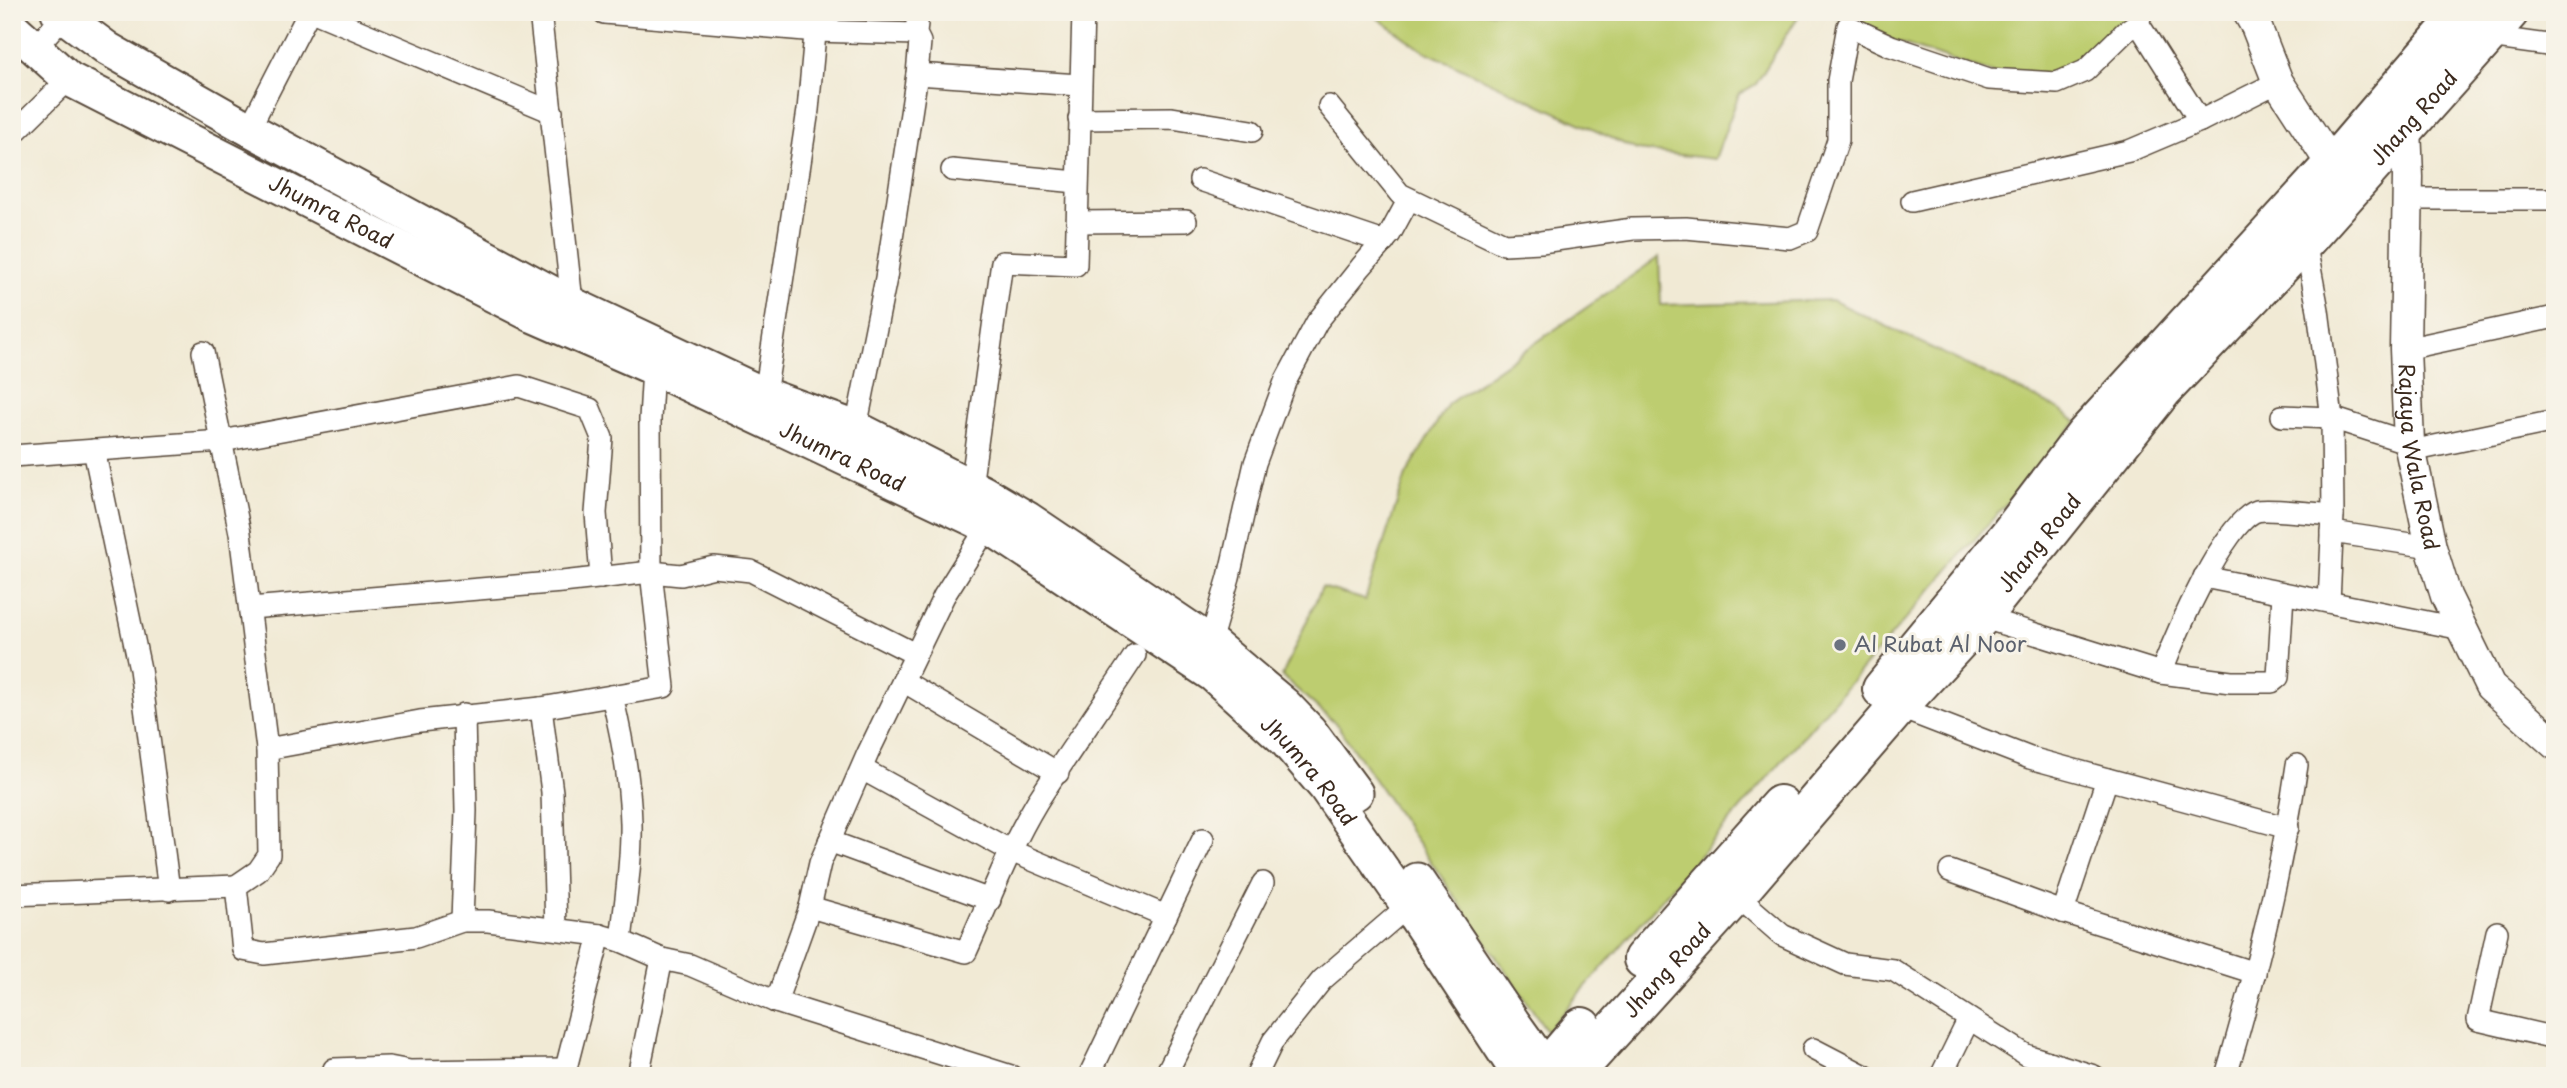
<svg xmlns="http://www.w3.org/2000/svg" width="2567" height="1088" font-family="'Playpen Sans',sans-serif">
<style>
.green{fill:#bdcd6f;stroke:#7c7c46;stroke-width:2}
.lines{fill:none;stroke-linecap:round;stroke-linejoin:round}
.street-casing{stroke:#564739;stroke-width:24}
.secondary-casing{stroke:#564739;stroke-width:33}
.primary-casing{stroke:#564739;stroke-width:37}
.highway-casing{stroke:#564739;stroke-width:42}
.street{stroke:#fff;stroke-width:21}
.secondary{stroke:#fff;stroke-width:30}
.primary{stroke:#fff;stroke-width:33}
.highway{stroke:#fff;stroke-width:38}
.worship-dot{fill:#6b7280;stroke:#f7f3e8;stroke-width:2.5}
.labels{text-anchor:middle;stroke-width:6;stroke-linejoin:round;paint-order:stroke}
.street-label{font-size:21px;fill:#3b2a1e;stroke:#f7f3e8}
.worship-label{font-size:21px;fill:#5b616d;stroke:#f7f3e8;text-anchor:start}
</style>
<rect width="100%" height="100%" fill="#f7f3e8"/>
<filter id="ink" filterUnits="userSpaceOnUse"><feTurbulence type="fractalNoise" baseFrequency=".0143" numOctaves="2"/><feDisplacementMap in="SourceGraphic" scale="14" xChannelSelector="R" yChannelSelector="G"/><feConvolveMatrix kernelMatrix="1 2 1 2 8 2 1 2 1" color-interpolation-filters="sRGB"/></filter>
<filter id="wash" filterUnits="userSpaceOnUse"><feTurbulence type="fractalNoise" baseFrequency=".00686" numOctaves="4" result="noise"/><feDisplacementMap in="SourceGraphic" scale="28" xChannelSelector="R" yChannelSelector="G"/><feGaussianBlur stdDeviation="1.57" result="paint"/><feColorMatrix in="noise" values="0 0 0 0 0 0 0 0 0 0 0 0 0 0 0 0 0 1.4 0 .05"/><feComposite in="paint" operator="in"/></filter>
<g filter="url(#wash)">
<rect width="100%" height="100%" fill="#f1ead5"/>
<!-- green -->
<g class="green">
<polygon points="1369,12 1801,12 1756,84 1739,94 1715,159 1637,150 1422,50"/>
<polygon points="1829,12 2142,12 2085,71 2020,82 1848,26"/>
<polygon points="1659,257 1661,305 1832,300 2057,408 2077,422 1547,1031 1337,725 1282,676 1322,587 1365,600 1406,475 1448,404"/>
</g>
</g>
<g filter="url(#ink)">
<g class="lines">
<!-- street casing -->
<g class="street-casing">
<g id="street">
<polyline points="314,12 552,112"/>
<polyline points="540,12 572,302 569,310"/>
<polyline points="604,13 817,31"/>
<polyline points="2138,23 2200,121"/>
<polyline points="815,31 916,34"/>
<polyline points="2489,37 2555,46"/>
<polyline points="35,48 67,12"/>
<polyline points="917,74 1079,85"/>
<polyline points="1329,106 1400,194 1504,244 1541,242 1633,229 1686,228 1790,238 1807,231 1838,140 1838,81 1848,26 1891,46 1989,79 2057,83 2085,71 2125,32 2138,23 2142,12"/>
<polyline points="1079,119 1172,118 1252,131"/>
<polyline points="249,129 309,12"/>
<polyline points="12,135 69,79"/>
<polyline points="952,170 1077,182"/>
<polyline points="1200,180 1384,242"/>
<polyline points="2408,199 2555,199"/>
<polyline points="1912,201 2129,151 2200,121 2278,82"/>
<polyline points="1077,222 1186,221"/>
<polyline points="2305,241 2318,310 2332,418 2333,515 2329,602"/>
<polyline points="2405,349 2555,317"/>
<polyline points="203,352 240,533 267,749 269,855 258,871 236,886 243,950 264,954 416,937 462,921 488,921 600,935 621,941 662,959 690,965 776,1002 1011,1076"/>
<polyline points="765,395 808,110 817,12"/>
<polyline points="2282,416 2332,418 2409,443"/>
<polyline points="856,428 886,278 917,74 920,42 916,34 918,12"/>
<polyline points="94,450 140,669 169,890"/>
<polyline points="2411,451 2555,421"/>
<polyline points="12,456 222,441 519,386 590,409 602,438 596,513 601,578"/>
<polyline points="971,487 1002,262 1076,265 1083,12"/>
<polyline points="2332,532 2431,547"/>
<polyline points="2204,577 2462,629"/>
<polyline points="250,608 562,582 651,572 681,575 714,567 751,571 915,654"/>
<polyline points="1981,617 2161,673 2231,682 2272,682 2278,677 2283,594"/>
<polyline points="1210,642 1229,577 1255,463 1285,382 1317,322 1361,267 1390,234 1409,199"/>
<path d="M2161,673c13,-34 63,-152 96,-162 10,-3 62,3 76,4"/>
<polyline points="903,681 1058,773"/>
<path d="M612,696c10,41 18,84 19,127 1,39 -6,79 -10,118"/>
<polyline points="1898,707 2030,758 2288,828"/>
<polyline points="541,708 552,792 556,929"/>
<polyline points="267,749 420,721 541,708 664,687 651,572 650,419 653,368"/>
<polyline points="862,769 1011,851 1166,916"/>
<polyline points="829,841 990,900"/>
<polyline points="1950,871 2063,912 2255,973"/>
<polyline points="12,895 236,886"/>
<polyline points="1736,895 1782,935 1845,964 1893,970 2026,1055 2094,1076"/>
<path d="M810,907l156,45c23,-50 42,-102 71,-150 32,-50 66,-98 98,-147"/>
<polyline points="2063,912 2107,779"/>
<polyline points="462,921 466,811 464,714"/>
<polyline points="2497,932 2478,1020 2555,1038"/>
<polyline points="776,1002 810,907 820,863 868,753 944,596 988,526"/>
<polyline points="1813,1049 1865,1076"/>
<polyline points="334,1069 389,1067 410,1071 565,1069"/>
<polyline points="564,1076 600,935"/>
<polyline points="638,1076 662,959"/>
<polyline points="1089,1076 1203,839"/>
<polyline points="1165,1076 1263,883"/>
<polyline points="1256,1076 1273,1041 1322,980 1408,906"/>
<polyline points="1941,1076 1969,1019"/>
<path d="M2226,1076c30,-102 56,-206 71,-311"/>
</g>
</g>
<!-- secondary casing -->
<g class="secondary-casing">
<g id="secondary">
<polyline points="2248,12 2256,26 2278,82 2332,165"/>
<path id="s1" d="M2406,127l2,50 -3,172 4,94 22,104 15,49 44,90 65,58"/>
</g>
</g>
<!-- primary casing -->
<g class="primary-casing">
<g id="primary">
<polyline points="58,12 108,49 249,129 578,307 765,395 856,428 984,493 1028,519 1210,642 1285,705 1310,731 1356,793"/>
<path id="s2" d="M12,27l57,52 465,237 119,52 335,158 225,149 72,65 40,47 83,119 112,170"/>
<polyline points="1417,880 1513,1022 1546,1068 1554,1076"/>
</g>
</g>
<!-- highway casing -->
<g class="highway-casing">
<g id="highway">
<polyline points="1882,689 2009,535 2085,435 2332,165 2463,12"/>
<polyline points="1643,959 1780,805"/>
<polyline points="1540,1076 1582,1027"/>
<path id="s3" d="M1572,1076l164,-181 162,-188 83,-90 181,-226 143,-150 204,-229"/>
</g>
</g>
<!-- street -->
<use href="#street" class="street"/>
<!-- secondary -->
<use href="#secondary" class="secondary"/>
<!-- primary -->
<use href="#primary" class="primary"/>
<!-- highway -->
<use href="#highway" class="highway"/>
</g>
</g>
<!-- markers -->
<circle class="worship-dot" cx="1840" cy="645" r="7"/>
<g class="labels">
<!-- street labels -->
<g class="street-label">
<text dy="7" stroke="none"><textPath href="#s3" startOffset="1276">Jhang Road</textPath></text>
<text dy="7" stroke="none"><textPath href="#s2" startOffset="371">Jhumra Road</textPath></text>
<text dy="7" stroke="none"><textPath href="#s1" startOffset="331">Rajaya Wala Road</textPath></text>
<text dy="7" stroke="none"><textPath href="#s2" startOffset="938">Jhumra Road</textPath></text>
<text dy="7" stroke="none"><textPath href="#s3" startOffset="709">Jhang Road</textPath></text>
<text dy="7" stroke="none"><textPath href="#s2" startOffset="1505">Jhumra Road</textPath></text>
<text dy="7" stroke="none"><textPath href="#s3" startOffset="142">Jhang Road</textPath></text>
</g>
<!-- worship labels -->
<g class="worship-label">
<text x="1854" y="652">Al Rubat Al Noor</text>
</g>
</g>
<!-- margin -->
<rect width="2567" height="1088" fill="none" stroke="#f7f3e8" stroke-width="42"/>
</svg>
